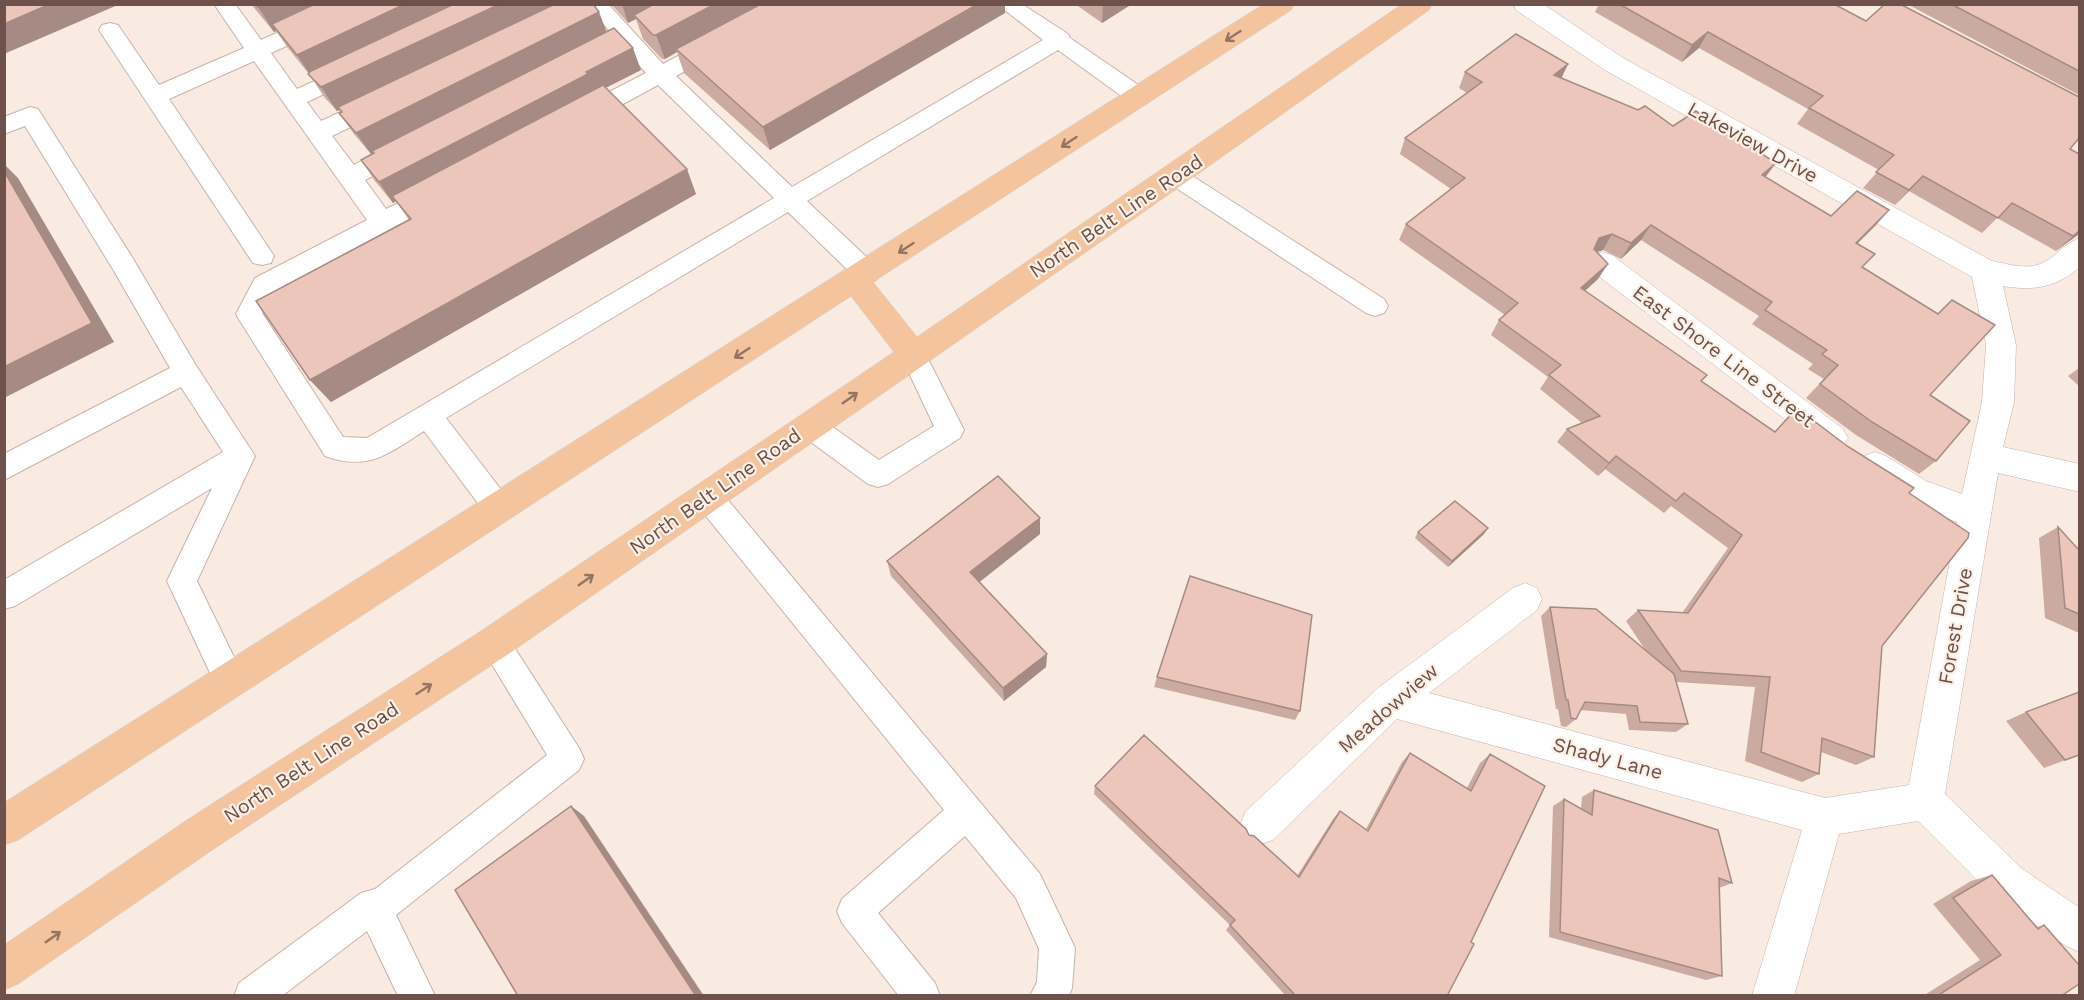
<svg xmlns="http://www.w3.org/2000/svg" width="2084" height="1000" font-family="'Work Sans',sans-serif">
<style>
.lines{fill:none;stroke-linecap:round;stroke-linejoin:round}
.service-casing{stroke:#c8b2a9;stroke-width:2}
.minor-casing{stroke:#c8b2a9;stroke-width:1}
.primary-casing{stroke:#d4cbc9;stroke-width:1}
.service{fill:#fff;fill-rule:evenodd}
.minor{fill:#fff;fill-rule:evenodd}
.primary{fill:#f3c49e;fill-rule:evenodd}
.wall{fill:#cbaaa1}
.shaded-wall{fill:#a58b83}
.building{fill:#ecc6bb;stroke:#a58b83;stroke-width:1.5}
.oneway{stroke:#967463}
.labels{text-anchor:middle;stroke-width:4.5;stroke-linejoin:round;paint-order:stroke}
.street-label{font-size:20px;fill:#6e514a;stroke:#fdf0e6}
</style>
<rect width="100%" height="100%" fill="#f9ebe1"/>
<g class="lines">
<!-- service casing -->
<g class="service-casing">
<g id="service">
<path d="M214,4h21l26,36 80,-36h30l-2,5 -98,44 26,36 48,-22 8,-3 8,3 3,5 -3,5 -54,25 14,19 51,-24 8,-2 8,2 3,6 -3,6 -56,27 22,29c16,-8 37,-25 55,-20l4,6 -4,6 -44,23 21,29 52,-25 8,3 4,6 -4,6 -173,93 -11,21 81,124 24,1 407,-240 -116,-113 -68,37 -8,2 -8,-2 -3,-6 3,-6 72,-37 -60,-69h22l55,60 45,-24 8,-2 8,2 3,5 -3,5 -48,26 116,111 251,-147 -46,-36h25l46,30 2,4 77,53 3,6 -3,6 -8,2 -8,-2 -73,-53 -251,151 69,65 4,7 -4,7 -9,3 -9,-3 -70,-68 -342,206 63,82 4,9 -4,9 -10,3 -10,-3 -65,-87c-35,22 -55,41 -99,25l-85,-135 -4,-7 19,-36 112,-58 -113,-159 -85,38 105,157 -3,7 -9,2 -9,-2 -154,-233 3,-5 8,-2 8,2 41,60 85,-37z"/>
<polygon points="30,107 38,109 132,257 195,364 255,456 197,581 245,680 240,690 229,695 218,690 167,581 212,488 15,606 4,609 4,580 223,452 181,387 4,480 4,454 170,368 114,271 25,126 4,134 4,117"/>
<polygon points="1175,167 1183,170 1384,299 1388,306 1384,313 1375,316 1366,313 1167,182 1163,176 1167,170"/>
<polygon points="913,343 922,347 964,430 960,438 888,484 878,487 868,484 800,434 796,426 800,418 810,415 820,418 879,460 934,426 900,354 904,347"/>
<polygon points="707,484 717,487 1040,874 1075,948 1072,988 1069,996 1030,996 1037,982 1039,949 1016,898 965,836 878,913 935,983 940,996 899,996 842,923 837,911 842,899 944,810 697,505 693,496 697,487"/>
<polygon points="494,629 505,633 579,748 584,759 579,770 396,915 435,996 398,996 367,931 282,996 234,996 239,983 361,893 375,889 547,755 479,643 483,633"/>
</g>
</g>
<!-- minor casing -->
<g class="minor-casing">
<g id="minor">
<path d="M1513,4h30l80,54 369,203c26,5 42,12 64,-7 8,-7 13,-12 24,-16v29c-24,21 -47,24 -77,19l13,59 -2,57 -11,45 77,17v28l-82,-19 -53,321 76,74 59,40v44l-14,-6 -73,-50 -75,-75 -79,13 -45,162h-42l50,-166 -405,-111 -124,121 -14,5 -14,-5 -5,-14 5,-14 133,-124 135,-100 12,-5 12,5 5,11 -5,11 -108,83 396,105 84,-13 48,-263c-29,-11 -84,-27 -98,-56l5,-10 11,-4 11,4 40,25 36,13 20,-92 4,-57 -14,-68 -367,-207 -89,-60z"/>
<polygon points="1602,252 1612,255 1843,429 1848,438 1843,447 1832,451 1821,447 1592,271 1587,263 1592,255"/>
</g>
</g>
<!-- primary casing -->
<g class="primary-casing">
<polygon id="primary" points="1264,4 1294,4 1291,10 873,282 917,337 1402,4 1432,4 1429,10 1185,183 507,655 215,848 18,984 4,990 4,945 187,820 481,631 894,352 851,296 18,840 4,845 4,803"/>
</g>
<!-- service -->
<use href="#service" class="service"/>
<!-- minor -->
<use href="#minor" class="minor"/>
<!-- primary -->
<use href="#primary" class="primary"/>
</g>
<!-- wall -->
<g class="wall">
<polygon points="251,4 593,4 607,32 641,70 605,88 696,194 331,402 310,380 409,220 396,201 393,203 375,181 361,160 373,154 373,153 371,154 354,134 339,113 341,112 340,110 337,111 325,98 309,74 288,48 276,31 274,32"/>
<polygon points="611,4 1005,4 1005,13 770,150 684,73 677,52 665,59 662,59 643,39 636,19 628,23"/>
<polygon points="1075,4 1132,4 1102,23"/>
<polygon points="1599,4 1834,4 2079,154 2079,234 2056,251 1997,218 1982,233 1909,191 1895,205 1863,188 1879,170 1797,124 1808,109 1699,48 1682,62 1595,12"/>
<polygon points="1907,4 2079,4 2079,95"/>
<polygon points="1568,64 1561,78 1673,126 1765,177 1831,216 1876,225 1857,243 1875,254 1862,267 1937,314 1952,300 1930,395 1936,461 1919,474 1856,435 1806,398 1824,379 1808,369 1813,364 1752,324 1759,316 1641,240 1621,259 1603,250 1597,252 1598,279 1585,291 1702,381 1775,431 1797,408 1909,493 1882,646 1874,757 1856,765 1821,752 1819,774 1802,782 1745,761 1755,687 1676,682 1688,724 1676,732 1629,730 1626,714 1580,710 1576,719 1566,727 1561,726 1558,709 1556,709 1541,616 1550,607 1646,651 1626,621 1638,610 1682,613 1728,548 1671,506 1664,513 1605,469 1598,476 1557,442 1567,429 1582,423 1540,389 1548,377 1491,335 1499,320 1505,315 1399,240 1406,224 1451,189 1400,154 1405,138 1467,93 1459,88 1465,72"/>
<polygon points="2079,368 2079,386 2068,376"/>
<polygon points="1040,518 1040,534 979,582 1047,654 1046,667 1004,701 891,576 887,561"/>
<polygon points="2058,527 2079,550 2079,633 2045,618 2039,538"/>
<polygon points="1418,532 1484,534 1448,567 1415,538"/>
<polygon points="1157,677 1300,711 1295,720 1154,687"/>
<polygon points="2026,712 2079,755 2044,768 2006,721"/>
<polygon points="1410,753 1467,788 1480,763 1490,754 1471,942 1447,996 1286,996 1226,930 1230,925 1094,794 1095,786 1249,835 1297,876 1333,819 1340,811 1366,829 1402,762"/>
<polygon points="1594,790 1732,883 1719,888 1722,976 1706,980 1549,937 1553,806 1564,799 1581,809 1582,797"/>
<polygon points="1992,875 2037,927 2044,925 2061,996 1923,996 1980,960 1933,904 1971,881"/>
</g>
<!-- shaded-wall -->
<g class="shaded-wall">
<polygon points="50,4 120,4 4,54 4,24"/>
<polygon points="264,4 334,4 272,24 276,31 274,32 258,7"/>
<polygon points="405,4 469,4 313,79 297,55"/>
<polygon points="500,4 563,4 337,111 321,87"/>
<polygon points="622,4 664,4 634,15 636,19 628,23"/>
<polygon points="715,4 767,4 676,49 677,52 665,59 656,35"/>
<polygon points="978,4 1005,4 1005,13 770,150 763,127"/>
<polygon points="1103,4 1132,4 1102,23"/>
<polygon points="599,12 607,33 371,154 356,133"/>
<polygon points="1708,32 1699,48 1682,62 1692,45"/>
<polygon points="633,48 641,70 392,196 396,201 393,203 379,182"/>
<polygon points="1568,64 1560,81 1554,75"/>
<polygon points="1776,163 1764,179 1762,175"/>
<polygon points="4,164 18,178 114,342 4,398"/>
<polygon points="687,169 696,194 331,402 310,380"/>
<polygon points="1923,176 1909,191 1895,205 1909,190"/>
<polygon points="1889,210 1876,225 1843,258 1856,243"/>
<polygon points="1651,225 1641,240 1621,259 1631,243"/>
<polygon points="2079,231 2079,234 2075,237 2056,251"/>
<polygon points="1612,234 1603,250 1590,254 1599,238"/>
<polygon points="1608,264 1598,279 1571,303 1581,288"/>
<polygon points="1616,456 1605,469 1598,476 1609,463"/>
<polygon points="1040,518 1040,534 972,588 970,572"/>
<polygon points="1488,528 1484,534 1448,567 1452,561"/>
<polygon points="1047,654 1046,667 1004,701 1003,688"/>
<polygon points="571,806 584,816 704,996 696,996"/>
</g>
<!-- building -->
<g class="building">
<polygon points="4,4 50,4 4,24"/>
<polygon points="255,4 264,4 258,7"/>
<polygon points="315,4 405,4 297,55 272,24"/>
<polygon points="454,4 500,4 321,87 308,74 311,71"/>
<polygon points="555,4 593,4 599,12 356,133 339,113 342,112 338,107"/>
<polygon points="654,4 715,4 656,35 653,35 634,15"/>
<polygon points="761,4 978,4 763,127 676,49"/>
<polygon points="1619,4 1834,4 1866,21 1885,4 1900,4 2079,97 2079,138 2070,149 2079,154 2079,231 2073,236 2012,203 1998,218 1923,176 1909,190 1876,172 1894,155 1809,108 1823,96 1708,32 1692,45"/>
<polygon points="1951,4 2079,4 2079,71"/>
<polygon points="614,28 633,48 586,72 588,74 379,182 361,160 374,153 372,151"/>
<polygon points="1516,34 1568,64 1554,75 1638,110 1645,106 1673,126 1696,111 1776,163 1762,175 1831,216 1857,191 1889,210 1856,243 1875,254 1862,267 1938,314 1952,300 1995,325 1930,395 1970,421 1936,461 1872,422 1820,384 1838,365 1822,354 1827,350 1765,310 1772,302 1651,225 1631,243 1612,234 1599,238 1594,249 1608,264 1581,288 1707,375 1701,381 1775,432 1797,408 1847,446 1914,488 1909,493 1969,533 1968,538 1882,646 1874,757 1822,738 1819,774 1761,752 1770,677 1681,671 1638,610 1688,613 1742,535 1684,493 1676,501 1616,456 1609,463 1567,429 1600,416 1549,375 1561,365 1499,320 1518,303 1406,224 1465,178 1405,138 1482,82 1465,72"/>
<polygon points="603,85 687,169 310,380 256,301 411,219 392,196"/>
<polygon points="4,171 92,323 4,367"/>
<polygon points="998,476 1040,518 970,572 1047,654 1003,688 887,561"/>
<polygon points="1455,501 1488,528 1452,561 1418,532"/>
<polygon points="2058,527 2079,550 2079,614 2065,608"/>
<polygon points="1190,576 1312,615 1300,711 1157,677"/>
<polygon points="1550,607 1596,609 1674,674 1688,724 1640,722 1637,706 1585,702 1576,719 1571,718 1568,700 1566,700"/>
<polygon points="2079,692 2079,755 2065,760 2026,712"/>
<polygon points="1144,735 1246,829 1249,835 1254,836 1299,877 1340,811 1368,831 1410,753 1471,791 1490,754 1545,786 1471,942 1474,944 1447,996 1296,996 1230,925 1235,920 1095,786"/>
<polygon points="1594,790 1718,830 1732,883 1719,878 1722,976 1560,932 1564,799 1592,815"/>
<polygon points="571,806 696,996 518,996 455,890"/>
<polygon points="1992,875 2038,929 2044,925 2079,965 2079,984 2061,996 1937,996 2001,955 1953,898"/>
</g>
<!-- one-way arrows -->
<defs><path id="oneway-shaft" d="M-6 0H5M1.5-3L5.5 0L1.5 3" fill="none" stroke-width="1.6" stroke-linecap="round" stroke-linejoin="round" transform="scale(1.5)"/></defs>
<g class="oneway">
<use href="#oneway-shaft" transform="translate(1233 36) rotate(147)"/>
<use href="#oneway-shaft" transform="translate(1069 142) rotate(147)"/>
<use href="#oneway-shaft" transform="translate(906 248) rotate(147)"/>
<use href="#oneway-shaft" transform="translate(742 353) rotate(147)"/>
<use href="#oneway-shaft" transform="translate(850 398) rotate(-35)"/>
<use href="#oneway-shaft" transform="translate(586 580) rotate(-35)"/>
<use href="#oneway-shaft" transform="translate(424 689) rotate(-33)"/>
<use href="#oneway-shaft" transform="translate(53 937) rotate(-35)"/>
</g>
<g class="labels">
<!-- street labels -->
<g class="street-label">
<text transform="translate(1753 142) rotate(29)" y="7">Lakeview Drive</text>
<text transform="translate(1116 216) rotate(-34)" y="7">North Belt Line Road</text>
<text transform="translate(1724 356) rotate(37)" y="7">East Shore Line Street</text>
<text transform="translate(715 491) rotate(-35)" y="7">North Belt Line Road</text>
<text transform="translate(1955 626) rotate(-80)" y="7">Forest Drive</text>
<text transform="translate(1388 708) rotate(-41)" y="7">Meadowview</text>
<text transform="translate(1608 758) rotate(15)" y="7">Shady Lane</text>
<text transform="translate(311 762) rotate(-33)" y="7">North Belt Line Road</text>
</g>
</g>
<!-- border -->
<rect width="2084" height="1000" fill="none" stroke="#6e514a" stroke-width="12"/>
</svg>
